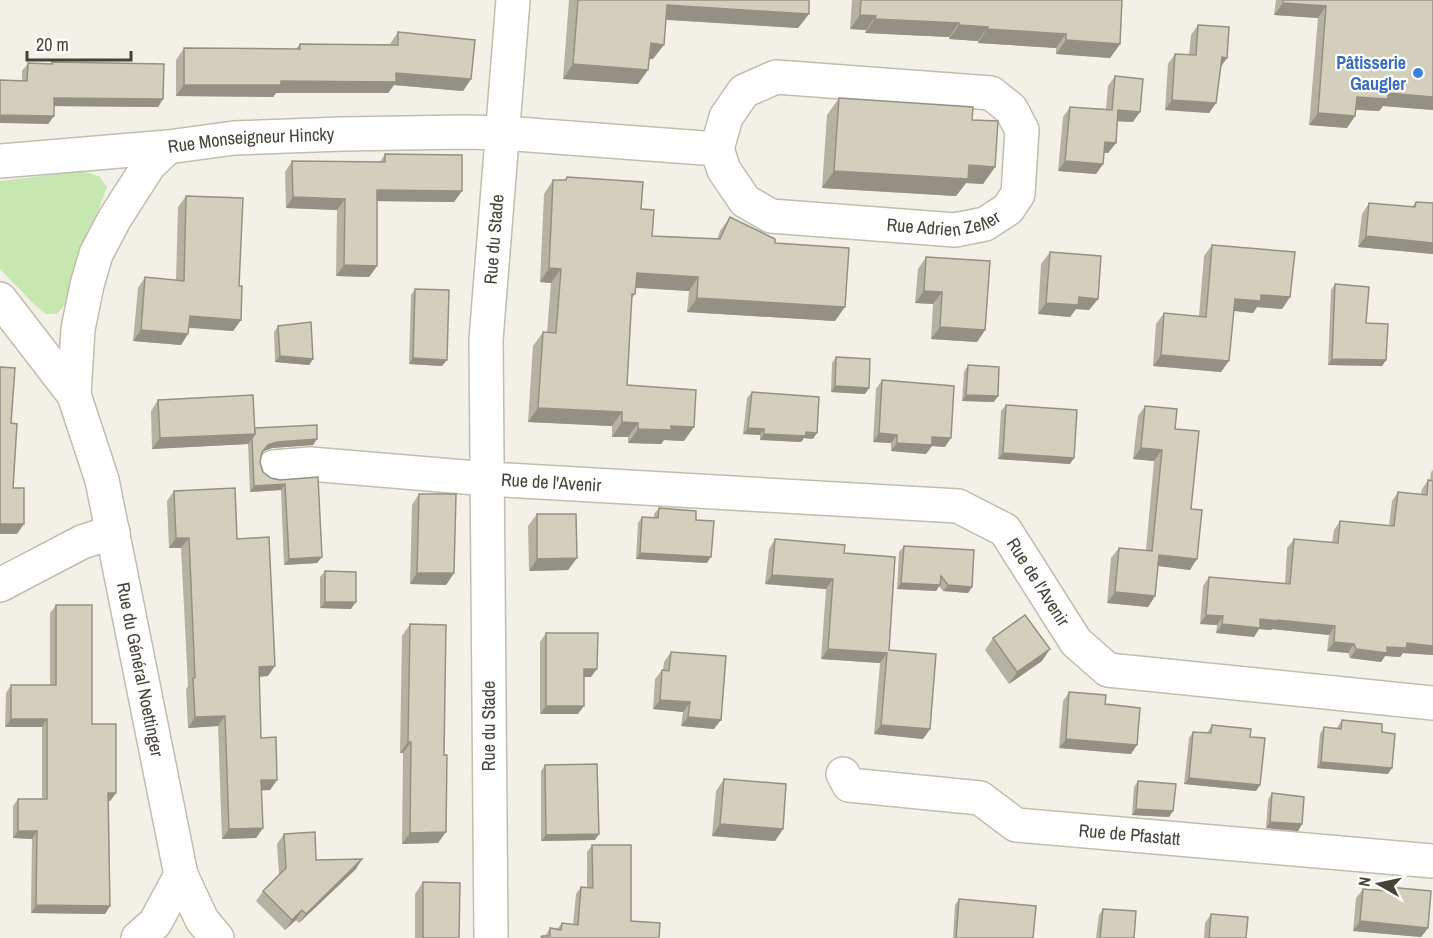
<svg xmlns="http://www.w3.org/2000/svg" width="1433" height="938" font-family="'Archivo Narrow',sans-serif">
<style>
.green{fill:#c6e7b0}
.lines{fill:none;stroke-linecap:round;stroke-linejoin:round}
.street-casing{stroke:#c1bdac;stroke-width:36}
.street{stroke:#fff;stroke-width:33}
.wall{fill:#b6b2a2}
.shaded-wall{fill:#949184}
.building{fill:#d4cfbc;stroke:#949184;stroke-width:1.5}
.shop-dot{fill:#3f7fe0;stroke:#fff;stroke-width:2}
.labels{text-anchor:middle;stroke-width:4.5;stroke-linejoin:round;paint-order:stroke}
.shop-label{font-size:18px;font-weight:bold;fill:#366cbe;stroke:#fff;text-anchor:end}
.street-label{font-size:18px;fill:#464236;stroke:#fff}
</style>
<rect width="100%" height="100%" fill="#f3f1e7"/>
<!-- green -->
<polygon class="green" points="82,171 99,176 107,187 79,261 65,305 57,314 46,314 35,305 0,269 0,181"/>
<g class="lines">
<!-- street casing -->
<g class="street-casing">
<g id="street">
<path id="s1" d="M0,161l168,-14 66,-9 108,-4 123,-2 38,1 214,16 7,21 21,31 26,15 184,14 30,-6 23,-15 10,-15 4,-64 -11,-21 -20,-16 -215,-16 -32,14 -18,26 -9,32"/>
<path id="s2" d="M0,299l74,96 28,85 79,395 21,45 15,18"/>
<polyline points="74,395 78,329 87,285 96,254 115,218 149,165 168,147"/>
<path id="s3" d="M274,467l36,-3 178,15 470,27 47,24 71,112 32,28 325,33"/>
<polyline points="0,585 82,542 113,532"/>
<path id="s4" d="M843,774l6,11 131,13 36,27 417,36"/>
<polyline points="138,938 155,923 181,875"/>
<path id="s5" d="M491,938l-5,-598 27,-340"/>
</g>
</g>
<!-- street -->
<use href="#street" class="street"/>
</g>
<!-- wall -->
<g class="wall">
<polygon points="569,0 809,0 809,14 798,28 666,20 653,59 650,59 638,84 563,79"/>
<polygon points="852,0 1122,0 1120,44 1110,58 1056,54 1056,48 978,43 978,41 949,39 949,37 865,33 866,30 850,29"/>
<polygon points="1276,0 1433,0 1433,110 1383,106 1379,111 1356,110 1355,116 1347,128 1309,125 1318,18 1274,15"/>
<polygon points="1198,25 1227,58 1221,66 1216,103 1209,113 1165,110 1168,64 1175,54 1189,55 1191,35"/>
<polygon points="398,32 471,79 463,91 394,85 388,93 276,93 273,97 176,96 176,60 184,48 296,49 300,44 390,44"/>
<polygon points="52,62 163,99 158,107 54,106 54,116 48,124 22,81 22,71 28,63 51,64"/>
<polygon points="1115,76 1133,122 1117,121 1116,143 1108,153 1104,153 1103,164 1096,174 1058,171 1063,117 1070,107 1106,109 1108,86"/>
<polygon points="839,98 972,120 995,167 983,184 966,183 956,196 822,188 827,115"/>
<polygon points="385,154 462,191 454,202 377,201 377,266 369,277 336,276 337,210 286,208 285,172 292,161 380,162"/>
<polygon points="567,177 641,209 652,236 717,239 720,231 730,217 775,243 835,321 687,312 689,291 636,288 635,294 631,300 627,385 684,441 664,440 661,444 628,443 628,437 612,437 612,426 528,422 533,346 543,332 547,332 551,283 540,282 544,194 553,180 565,180"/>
<polygon points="186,196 239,286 241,320 233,331 189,328 181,345 133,341 138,288 145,277 176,280 178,207"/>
<polygon points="1416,202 1433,203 1433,254 1358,247 1362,214 1369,203 1412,207"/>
<polygon points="1212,245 1290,297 1282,309 1257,307 1253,313 1234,311 1221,372 1153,366 1156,324 1164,313 1199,316 1204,256"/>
<polygon points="1050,252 1098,299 1089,310 1076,309 1070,317 1038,314 1041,264"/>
<polygon points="926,257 985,330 977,342 931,339 933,304 915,303 918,269"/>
<polygon points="1335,284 1366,323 1386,360 1382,366 1328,365 1331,290"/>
<polygon points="415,289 442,366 409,364 411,295"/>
<polygon points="278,326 313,359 309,365 275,362 274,332"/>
<polygon points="836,357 865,394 831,392 832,363"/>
<polygon points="968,365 994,402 962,401 964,372"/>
<polygon points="882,380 945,447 932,446 926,454 891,451 891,443 873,442 876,389"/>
<polygon points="752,392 813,439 804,438 801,442 760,440 760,435 743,434 747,398"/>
<polygon points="158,400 255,428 317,439 313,445 272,448 264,451 261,454 260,462 263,472 271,478 280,480 318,477 322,557 317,563 284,565 281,490 250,492 248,444 152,449 151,411"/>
<polygon points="1006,405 1070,464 998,459 1001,411"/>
<polygon points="1145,406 1175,429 1191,509 1190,570 1158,566 1155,596 1148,607 1107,603 1111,558 1119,548 1146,550 1154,461 1133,459 1138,416"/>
<polygon points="1433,470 1433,655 1403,653 1400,657 1385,656 1381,662 1350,658 1348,653 1327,651 1329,635 1272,629 1271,630 1259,629 1254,637 1216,633 1217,625 1200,624 1203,586 1209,577 1285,583 1287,548 1294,539 1332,543 1334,530 1340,521 1389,526 1392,501 1398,492 1421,494 1422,489 1428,480 1430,481 1431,472"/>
<polygon points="174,491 237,539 268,676 259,677 261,738 277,780 270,790 261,790 263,828 256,838 222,839 218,726 188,728 186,689 188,686 181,548 169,548 167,501"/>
<polygon points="419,494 454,573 446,585 410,584 412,505"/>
<polygon points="659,508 696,520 707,563 636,559 638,523 642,517 654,518 654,514"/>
<polygon points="537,514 577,558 568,570 529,571 528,526"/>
<polygon points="775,539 844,553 889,650 930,729 923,739 874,734 880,663 821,659 826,589 765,584 769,549"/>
<polygon points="904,546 972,587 968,593 943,591 939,586 936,591 897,589 899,552"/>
<polygon points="325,571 351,609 320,608 320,577"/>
<polygon points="56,605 92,724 116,793 110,801 109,801 110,906 105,914 31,913 32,839 13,838 13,806 18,799 42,799 42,727 5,727 6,693 11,685 50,685 50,613"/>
<polygon points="410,624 444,755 438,843 402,844 403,753 400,753 402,636"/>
<polygon points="546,633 591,677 584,677 578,714 540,714 540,642"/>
<polygon points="993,638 1042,661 1009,684 985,650"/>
<polygon points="671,652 714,729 681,726 683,712 653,709 655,679 662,670 663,670 664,662"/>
<polygon points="1069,692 1105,704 1131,754 1059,748 1063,701"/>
<polygon points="1342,720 1382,732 1388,774 1317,768 1320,734 1324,727 1337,728 1338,726"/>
<polygon points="1212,725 1250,737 1260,785 1256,791 1184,784 1189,738 1193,732 1207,733"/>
<polygon points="545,765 595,840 541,841 541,771"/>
<polygon points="724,779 783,829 775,841 712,836 716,791"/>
<polygon points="1138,781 1173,811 1169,817 1132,815 1134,787"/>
<polygon points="1272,793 1302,824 1298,831 1266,828 1268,800"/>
<polygon points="284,834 316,860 356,869 299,923 296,920 285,930 256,901 263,891 279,875 277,844"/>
<polygon points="592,845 631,921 659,938 540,938 542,936 545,936 550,928 557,929 562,923 573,924 576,894 581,887 587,887 587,852"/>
<polygon points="423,882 459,938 415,938 415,894"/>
<polygon points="1388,887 1428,928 1421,937 1353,931 1356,898 1363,889 1386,890"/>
<polygon points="959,899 1033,938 953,938 955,905"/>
<polygon points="1103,909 1134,938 1096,938 1099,915"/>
<polygon points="1211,914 1246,938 1204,938 1205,923"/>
</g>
<!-- shaded-wall -->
<g class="shaded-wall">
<polygon points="1283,3 1326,6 1318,18 1274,15"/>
<polygon points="667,5 809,14 798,28 656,19"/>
<polygon points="860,15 876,16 866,30 850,29"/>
<polygon points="875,19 959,23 949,37 865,33"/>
<polygon points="959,25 988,27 978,41 949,39"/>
<polygon points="987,29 1066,34 1056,48 978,43"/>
<polygon points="1066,40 1120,44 1110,58 1056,54"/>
<polygon points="651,43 664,45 653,59 641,58"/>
<polygon points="1222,57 1227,58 1220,68"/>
<polygon points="573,64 648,70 638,84 563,79"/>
<polygon points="396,73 471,79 463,91 394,85 388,93 276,93 273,97 176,96 184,85 281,81"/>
<polygon points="1388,93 1433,97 1433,110 1383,106 1379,111 1348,109 1357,97"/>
<polygon points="54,98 163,99 158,107 48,106"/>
<polygon points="1172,100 1216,103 1209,113 1165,110"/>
<polygon points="1118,110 1140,112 1133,122 1111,121"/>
<polygon points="1318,113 1355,116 1347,128 1309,125"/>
<polygon points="0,115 54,116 48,124 0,123"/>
<polygon points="1105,142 1116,143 1108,153 1097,152"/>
<polygon points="1065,161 1103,164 1096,174 1058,171"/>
<polygon points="969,165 995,167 983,184 966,183 956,196 822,188 834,171"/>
<polygon points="377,190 462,191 454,202 370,201"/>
<polygon points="293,197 345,199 337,210 286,208"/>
<polygon points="1366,236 1433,243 1433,254 1358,247"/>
<polygon points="344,265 377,266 369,277 336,276"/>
<polygon points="549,268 561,269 551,283 540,282"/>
<polygon points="637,273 698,277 689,291 627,287"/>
<polygon points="924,291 942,292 933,304 915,303"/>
<polygon points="1261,295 1290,297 1282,309 1257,307 1253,313 1227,310 1235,299"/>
<polygon points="1079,297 1098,299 1089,310 1076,309 1070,317 1038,314 1046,303"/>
<polygon points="697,298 845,307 835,321 687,312"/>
<polygon points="190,316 241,320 233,331 183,327"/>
<polygon points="940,327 985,330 977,342 931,339"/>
<polygon points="141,330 188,334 181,345 133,341"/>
<polygon points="1161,355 1229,361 1221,372 1153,366"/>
<polygon points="280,356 313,359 309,365 275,362"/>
<polygon points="413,358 447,360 442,366 409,364"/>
<polygon points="1332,359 1386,360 1382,366 1328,365"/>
<polygon points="835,386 869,388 865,394 831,392"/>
<polygon points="966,395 998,396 994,402 962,401"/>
<polygon points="538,408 622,412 612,426 528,422"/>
<polygon points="622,422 638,423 628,437 612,437"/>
<polygon points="671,426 694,427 684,441 664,440 661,444 628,443 638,429"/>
<polygon points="748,428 764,429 760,435 743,434"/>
<polygon points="806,432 817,433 813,439 804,438 801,442 760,440 764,434"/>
<polygon points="879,433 897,435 891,443 873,442"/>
<polygon points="255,434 248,444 152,449 160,438"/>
<polygon points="932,437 951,438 945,447 932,446 926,454 891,451 897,443"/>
<polygon points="317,439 313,445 272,448 264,451 257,459 268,445 277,442"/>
<polygon points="1141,448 1162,450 1154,461 1133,459"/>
<polygon points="1003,453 1074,458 1070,464 998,459"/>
<polygon points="285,484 281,490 250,492 254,486"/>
<polygon points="0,524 24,524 17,534 0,534"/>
<polygon points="176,538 189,538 181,548 169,548"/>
<polygon points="640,553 711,557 707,563 636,559"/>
<polygon points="1159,555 1197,559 1190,570 1151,565"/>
<polygon points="322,557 317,563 284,565 289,559"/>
<polygon points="577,558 568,570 529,571 537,559"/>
<polygon points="417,573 454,573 446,585 410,584"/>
<polygon points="772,575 833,579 826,589 765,584"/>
<polygon points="901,583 940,585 936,591 897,589"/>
<polygon points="948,585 972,587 968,593 943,591"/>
<polygon points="1115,592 1155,596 1148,607 1107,603"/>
<polygon points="325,602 356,602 351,609 320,608"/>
<polygon points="1206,615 1223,616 1217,625 1200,624"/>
<polygon points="1260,619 1278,620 1335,626 1329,635 1272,629 1271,630 1259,629 1254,637 1216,633 1222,624"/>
<polygon points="1334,642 1354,644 1348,653 1327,651"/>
<polygon points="1407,643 1433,646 1433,655 1403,653 1400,657 1385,656 1381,662 1350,658 1356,649 1387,647"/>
<polygon points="828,649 887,653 880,663 821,659"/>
<polygon points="1050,649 1042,661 1009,684 1017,672"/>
<polygon points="275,666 268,676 252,677 259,667"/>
<polygon points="584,669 597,669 591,677 578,677"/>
<polygon points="660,700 690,702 683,712 653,709"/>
<polygon points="546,706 584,706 578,714 540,714"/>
<polygon points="225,716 218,726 188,728 195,717"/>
<polygon points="688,717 721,720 714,729 681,726"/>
<polygon points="11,719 47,719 42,727 5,727"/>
<polygon points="881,725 930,729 923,739 874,734"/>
<polygon points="1066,739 1137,745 1131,754 1059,748"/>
<polygon points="408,742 411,742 403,753 400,753"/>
<polygon points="1321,762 1392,768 1388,774 1317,768"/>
<polygon points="1189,778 1260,785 1256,791 1184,784"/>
<polygon points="261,780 277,780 270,790 254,791"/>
<polygon points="108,793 116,793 110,801 103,801"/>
<polygon points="1136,809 1173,811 1169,817 1132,815"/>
<polygon points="1270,822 1302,824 1298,831 1266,828"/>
<polygon points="720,824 783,829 775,841 712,836"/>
<polygon points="263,828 256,838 222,839 229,829"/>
<polygon points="18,831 37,831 32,839 13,838"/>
<polygon points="446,832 438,843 402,844 410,833"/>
<polygon points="599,834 595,840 541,841 546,835"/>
<polygon points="362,859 356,869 299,923 306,914"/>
<polygon points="36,905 110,906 105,914 31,913"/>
<polygon points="302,910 296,920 285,930 292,920"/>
<polygon points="1360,921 1428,928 1421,937 1353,931"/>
</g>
<!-- building -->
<g class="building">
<polygon points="578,0 809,0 809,14 667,5 664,45 651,43 648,70 573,64"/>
<polygon points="861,0 1122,0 1120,44 1066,40 1066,34 987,29 988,27 959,25 959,23 875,19 876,16 860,15"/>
<polygon points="1283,0 1433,0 1433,97 1388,93 1388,99 1357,97 1355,116 1318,113 1326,6 1283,3"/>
<polygon points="1198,25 1229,27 1227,58 1222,57 1216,103 1172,100 1175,54 1196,55"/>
<polygon points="398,32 475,40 471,79 396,73 396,82 281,81 281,85 184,85 184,48 300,49 300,44 398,45"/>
<polygon points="52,62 164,64 163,99 54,98 54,116 0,115 0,80 27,81 28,63 52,64"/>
<polygon points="1115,76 1143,79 1140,112 1118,110 1116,143 1105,142 1103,164 1065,161 1070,107 1112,110"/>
<polygon points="839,98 973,107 972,120 998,121 995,167 969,165 968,179 834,171"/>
<polygon points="385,154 462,155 462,191 377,190 377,266 344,265 345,199 293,197 292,161 385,162"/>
<polygon points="567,177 643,182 641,209 654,210 652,236 720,239 730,217 775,239 775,243 849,248 845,307 697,298 698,277 637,273 635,294 632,294 627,385 696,390 694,427 671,426 671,430 638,429 638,423 622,422 622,412 538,408 543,332 556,333 561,269 549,268 553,180 566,180"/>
<polygon points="186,196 243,198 239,286 242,286 241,320 190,316 188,334 141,330 145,277 184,281"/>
<polygon points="1416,202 1433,203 1433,243 1366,236 1369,203 1415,207"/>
<polygon points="1212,245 1295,252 1290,297 1261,295 1261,301 1235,299 1229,361 1161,355 1164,313 1206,317"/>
<polygon points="1050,252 1101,256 1098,299 1079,297 1078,305 1046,303"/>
<polygon points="926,257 990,261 985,330 940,327 942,292 924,291"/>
<polygon points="1335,284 1369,287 1366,323 1388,324 1386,360 1332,359"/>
<polygon points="415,289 449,290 447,360 413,358"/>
<polygon points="311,322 313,359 280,356 278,326"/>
<polygon points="836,357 870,359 869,388 835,386"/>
<polygon points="968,365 999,367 998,396 966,395"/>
<polygon points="0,367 15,368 11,423 17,424 13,488 24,488 24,524 0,524"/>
<polygon points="882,380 954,386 951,438 932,437 932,445 897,443 897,435 879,433"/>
<polygon points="752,392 819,397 817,433 806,432 806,436 784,435 764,434 764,429 748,428"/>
<polygon points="253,395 255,434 160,438 158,400"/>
<polygon points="1006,405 1077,410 1074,458 1003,453"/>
<polygon points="1145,406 1177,409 1175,429 1199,431 1191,509 1202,510 1197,559 1159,555 1155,596 1115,592 1119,548 1152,551 1162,450 1141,448"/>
<polygon points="317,425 317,439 277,442 268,445 262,452 260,462 263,472 271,478 280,480 318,477 322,557 289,559 285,484 254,486 252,438 255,434 255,428"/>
<polygon points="1428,480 1433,481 1433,646 1407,643 1406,648 1387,647 1387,653 1356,649 1354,644 1334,642 1335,626 1278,620 1278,621 1260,619 1260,628 1222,624 1223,616 1206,615 1209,577 1290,584 1294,539 1338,543 1340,521 1394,526 1398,492 1427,495"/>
<polygon points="235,488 237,539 269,537 275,666 259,667 261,738 276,737 277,780 261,780 263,828 229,829 225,716 195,717 193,678 195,678 189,538 176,538 174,491"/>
<polygon points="419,494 456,494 454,573 417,573"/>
<polygon points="659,508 696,511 696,520 714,521 711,557 640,553 642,517 658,518"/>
<polygon points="537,514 576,514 577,558 537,559"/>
<polygon points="775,539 845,545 844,553 895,557 889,650 936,654 930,729 881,725 887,653 828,649 833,579 772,575"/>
<polygon points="904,546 974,550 972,587 948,585 941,576 940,585 901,583"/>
<polygon points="325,571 356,572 356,602 325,602"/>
<polygon points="56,605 92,605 92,724 116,724 116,793 108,793 110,906 36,905 37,831 18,831 18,799 47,799 47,719 11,719 11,685 56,685"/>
<polygon points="1025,615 1050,649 1017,672 993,638"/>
<polygon points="410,624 446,625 444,755 447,755 446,832 410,833 411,742 408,742"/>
<polygon points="546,633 598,633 597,669 584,669 584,706 546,706"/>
<polygon points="671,652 726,656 721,720 688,717 690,702 660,700 662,670 669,671"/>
<polygon points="1069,692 1106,695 1105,704 1140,708 1137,745 1066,739"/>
<polygon points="1342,720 1382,724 1382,732 1395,734 1392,768 1321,762 1324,727 1341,729"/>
<polygon points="1212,725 1251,729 1250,737 1265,738 1260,785 1189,778 1193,732 1211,733"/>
<polygon points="597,764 599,834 546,835 545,765"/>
<polygon points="724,779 786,784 783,829 720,824"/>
<polygon points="1138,781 1176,784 1173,811 1136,809"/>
<polygon points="1272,793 1304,797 1302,824 1270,822"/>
<polygon points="315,832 316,860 362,859 306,914 302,910 292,920 263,891 286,868 284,834"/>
<polygon points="592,845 631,845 631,921 660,923 659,938 541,938 542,936 550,936 550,928 561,930 562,923 578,925 581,887 593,888"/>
<polygon points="423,882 460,883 459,938 423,938"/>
<polygon points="1388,887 1431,891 1428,928 1360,921 1363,889 1388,891"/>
<polygon points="959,899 1036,906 1033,938 956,938"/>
<polygon points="1103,909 1136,911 1134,938 1100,938"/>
<polygon points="1211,914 1248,917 1246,938 1209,938"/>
</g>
<!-- markers -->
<circle class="shop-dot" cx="1418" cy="73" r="6"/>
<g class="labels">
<!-- shop labels -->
<g class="shop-label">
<text x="1406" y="69">Pâtisserie<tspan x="1406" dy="21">Gaugler</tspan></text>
</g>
<!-- street labels -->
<g class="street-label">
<text dy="6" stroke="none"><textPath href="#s1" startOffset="252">Rue Monseigneur Hincky</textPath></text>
<text dy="6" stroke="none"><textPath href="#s1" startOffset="982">Rue Adrien Zeller</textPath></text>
<text dy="6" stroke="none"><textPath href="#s5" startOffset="699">Rue du Stade</textPath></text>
<text dy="6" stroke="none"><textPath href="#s3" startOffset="278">Rue de l'Avenir</textPath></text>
<text dy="6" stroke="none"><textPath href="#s3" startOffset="800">Rue de l'Avenir</textPath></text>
<text dy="6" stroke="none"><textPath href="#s2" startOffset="404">Rue du Général Noettinger</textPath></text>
<text transform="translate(489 726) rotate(-90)" y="6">Rue du Stade</text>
<text dy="6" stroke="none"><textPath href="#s4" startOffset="303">Rue de Pfastatt</textPath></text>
</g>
</g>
<!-- north arrow -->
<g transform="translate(1379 884) rotate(279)" stroke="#ffffff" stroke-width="4.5" paint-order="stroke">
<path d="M0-4.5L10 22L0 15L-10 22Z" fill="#464236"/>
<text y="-9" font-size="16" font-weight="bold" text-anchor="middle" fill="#464236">N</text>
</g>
<!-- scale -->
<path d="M27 51v9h104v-9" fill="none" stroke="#464236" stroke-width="3"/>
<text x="36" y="51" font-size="18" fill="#464236" stroke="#ffffff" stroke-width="4.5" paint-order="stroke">20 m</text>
</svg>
